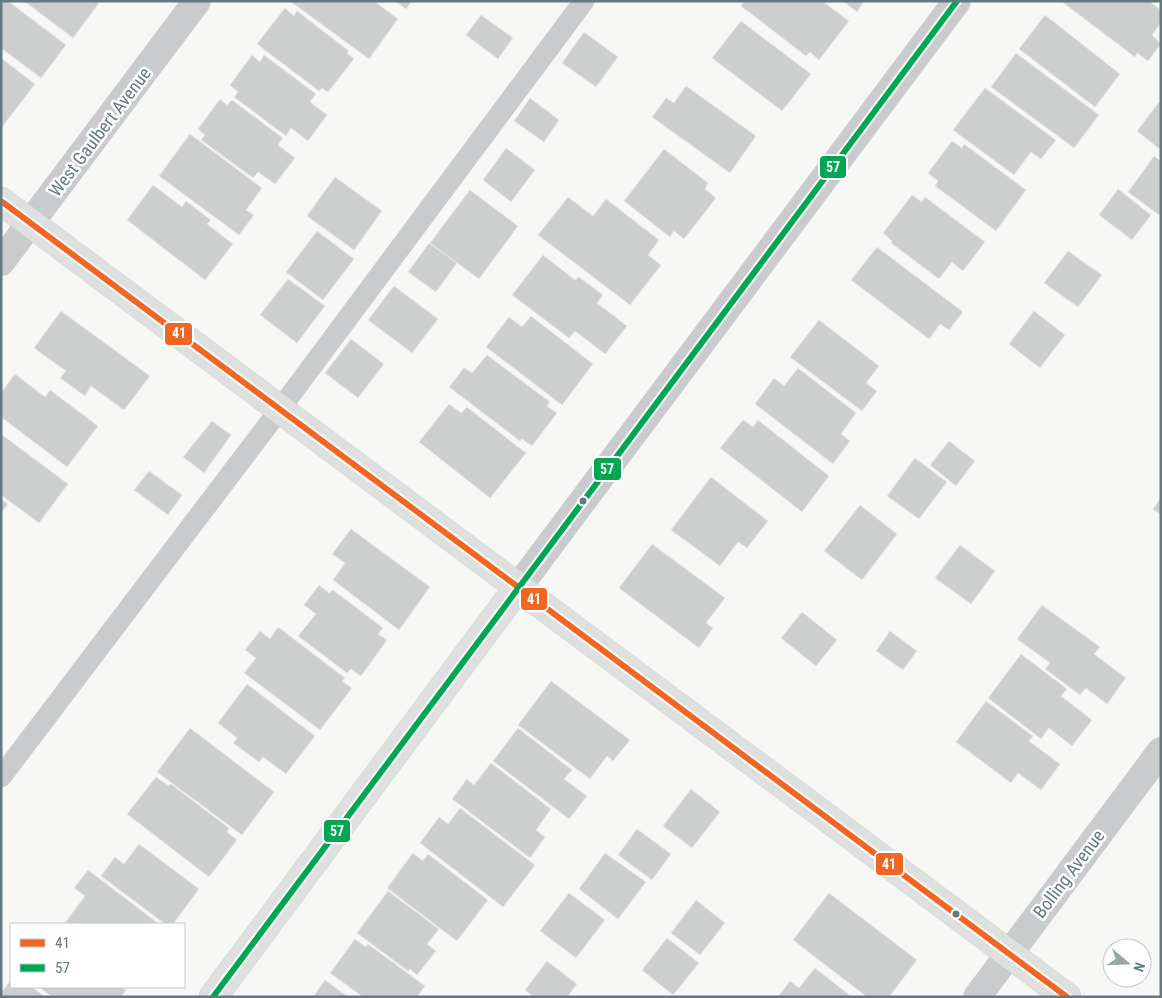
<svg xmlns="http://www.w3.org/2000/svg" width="1162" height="998" font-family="'Roboto Condensed',sans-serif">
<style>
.building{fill:#cdcfcf;stroke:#e6e6e6}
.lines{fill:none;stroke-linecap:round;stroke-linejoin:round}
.secondary-casing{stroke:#d3d4d4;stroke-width:29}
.primary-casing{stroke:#d3d4d4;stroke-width:29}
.lane{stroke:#c9cbcc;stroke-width:21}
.street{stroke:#c9cbcc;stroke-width:28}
.secondary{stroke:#dedfdf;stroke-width:28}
.primary{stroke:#dedfdf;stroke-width:28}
.bus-1-casing{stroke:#fff;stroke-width:10}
.bus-2-casing{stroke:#fff;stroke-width:10}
.bus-1{stroke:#f26522;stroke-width:6}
.bus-2{stroke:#00a651;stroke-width:6}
.bus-dot{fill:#637a80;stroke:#fff;stroke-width:2}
.labels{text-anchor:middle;stroke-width:5;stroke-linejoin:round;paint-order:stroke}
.street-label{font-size:18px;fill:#637a80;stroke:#fff}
.line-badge{stroke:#fff;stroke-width:2}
.badge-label{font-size:14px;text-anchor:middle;font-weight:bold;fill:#fff}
</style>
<rect width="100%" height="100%" fill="#f7f7f6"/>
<!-- building -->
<g class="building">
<polygon points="1,1 8,1 66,45 41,78 1,48"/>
<polygon points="24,1 96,1 99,3 73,38"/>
<polygon points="290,1 374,1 398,19 369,59"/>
<polygon points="395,1 412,1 406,9"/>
<polygon points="744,1 822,1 849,21 819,60 810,52 806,56 741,6"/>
<polygon points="843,1 864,1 857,12"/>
<polygon points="1061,1 1149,1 1161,10 1161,23 1152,35 1161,44 1148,61 1137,53 1135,57"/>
<polygon points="285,8 294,16 297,11 349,51 347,53 354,59 328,92 322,88 319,91 257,44"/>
<polygon points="481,15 513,38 498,59 466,35"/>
<polygon points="1045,15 1120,74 1095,107 1019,49"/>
<polygon points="741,21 811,74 782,111 712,58"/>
<polygon points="584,32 618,57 596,87 562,63"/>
<polygon points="1016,53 1099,115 1074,148 991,87"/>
<polygon points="252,55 260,62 264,55 316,94 310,102 327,115 308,141 291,128 286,136 234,97 238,92 230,85"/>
<polygon points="1,58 35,84 2,127 1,126"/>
<polygon points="686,86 756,136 730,173 652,117 666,98 674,103"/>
<polygon points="985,88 1056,140 1041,159 1031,152 1014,175 953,130"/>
<polygon points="530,98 559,120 544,142 514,121"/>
<polygon points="220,99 227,105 232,100 283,138 278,145 295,158 275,184 258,172 253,178 201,140 205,135 198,129"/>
<polygon points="1159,102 1161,104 1161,150 1137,131"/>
<polygon points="190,134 262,188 246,210 254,215 239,235 159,176"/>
<polygon points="952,141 962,148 964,144 1026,190 996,231 935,186 938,181 928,173"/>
<polygon points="506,148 535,170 511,202 483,180"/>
<polygon points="664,149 708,183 705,189 716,198 684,239 674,231 670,237 624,201"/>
<polygon points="1154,156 1161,161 1161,213 1159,215 1128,192"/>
<polygon points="335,177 382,211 354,250 307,216"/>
<polygon points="153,185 182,207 186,201 211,220 207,224 233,244 205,280 127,220"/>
<polygon points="1118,189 1151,215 1132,240 1099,215"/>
<polygon points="470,190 518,226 479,279 430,243"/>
<polygon points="912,195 922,202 925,197 985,242 963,271 952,262 939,279 891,243 892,241 883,233"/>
<polygon points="568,197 593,216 606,199 659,240 648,255 661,265 630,305 538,235"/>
<polygon points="317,231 354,259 323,300 286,272"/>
<polygon points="429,243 457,263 436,292 408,272"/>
<polygon points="877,247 963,312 949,330 940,324 929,339 851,280"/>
<polygon points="1068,251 1102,275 1078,307 1044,283"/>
<polygon points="543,255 575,280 579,277 603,295 597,303 627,326 605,354 575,331 569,338 512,295"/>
<polygon points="288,279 325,306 297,343 260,315"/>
<polygon points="394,286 438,319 412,353 368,320"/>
<polygon points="61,311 150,376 124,410 91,386 85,396 60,378 66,371 34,348"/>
<polygon points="1034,311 1065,335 1040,368 1009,344"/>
<polygon points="531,316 593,364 562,405 486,347 509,317 522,327"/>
<polygon points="819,320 879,366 866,383 877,391 862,411 790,357"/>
<polygon points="351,339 384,364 358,398 325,373"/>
<polygon points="487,355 550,402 547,406 557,413 532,446 522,439 520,441 449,387 464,368 472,373"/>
<polygon points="798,368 856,413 841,434 850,441 833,464 755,404 774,378 784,386"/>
<polygon points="15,374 45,397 50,390 98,426 67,467 1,417 1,393"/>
<polygon points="449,404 461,413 467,407 526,453 490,498 419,442"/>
<polygon points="743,420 753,427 758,420 829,476 802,512 720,448"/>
<polygon points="212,421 231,435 204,473 183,457"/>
<polygon points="1,434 68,484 39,523 1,495"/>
<polygon points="949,441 975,461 956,486 930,465"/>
<polygon points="915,458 947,482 919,519 887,496"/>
<polygon points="149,471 182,495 168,515 134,490"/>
<polygon points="711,477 768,521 747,548 738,542 720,566 671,530"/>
<polygon points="1161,498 1161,515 1153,509"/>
<polygon points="1,499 8,504 1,513"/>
<polygon points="860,505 897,534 862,580 824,551"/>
<polygon points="351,529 430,587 399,630 333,580 345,563 332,554"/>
<polygon points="652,544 725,598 706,623 713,628 699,648 619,588"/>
<polygon points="960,545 995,571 971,604 935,578"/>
<polygon points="319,585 329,593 333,590 383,628 378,634 387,640 361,676 351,669 347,673 298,636 316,614 304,605"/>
<polygon points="1042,605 1100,647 1094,654 1126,678 1107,704 1086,688 1080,695 1045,669 1050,663 1017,639"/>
<polygon points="802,612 837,640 816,666 781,638"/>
<polygon points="278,627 345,678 342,681 352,688 320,730 244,673 256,658 245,650 260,631 270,639"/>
<polygon points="890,631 917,651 903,670 876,651"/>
<polygon points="1021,654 1067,689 1061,696 1092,720 1072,746 1049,728 1041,739 988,698"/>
<polygon points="551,681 630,740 613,761 607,756 590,779 518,725"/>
<polygon points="247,684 315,736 286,774 263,757 259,762 233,743 237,738 218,723"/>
<polygon points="986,701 1033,736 1029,741 1060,764 1041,790 1018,773 1011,783 956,742"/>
<polygon points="190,728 274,792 242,835 157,772"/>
<polygon points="518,728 572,770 564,779 587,796 569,819 493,761"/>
<polygon points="491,763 551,809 536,830 545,837 530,858 452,799 467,779 474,785"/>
<polygon points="156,777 169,786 171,784 229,828 227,832 237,840 209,877 127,814"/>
<polygon points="691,789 720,812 692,848 663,826"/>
<polygon points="460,808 535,865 503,907 420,843 439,817 448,824"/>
<polygon points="637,829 671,854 652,880 618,855"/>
<polygon points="139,844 199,889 173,924 165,924 101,876 115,857 124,864"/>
<polygon points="413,853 423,861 428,854 488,900 457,941 387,888"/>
<polygon points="605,853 646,882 618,919 579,889"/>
<polygon points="88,870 159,924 64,924 85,896 74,888"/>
<polygon points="388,891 439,929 427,944 436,951 417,975 410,969 408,971 357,933"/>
<polygon points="569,893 605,920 576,958 540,931"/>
<polygon points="829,893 917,960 889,997 867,997 793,940"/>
<polygon points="696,900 725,923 700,955 671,933"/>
<polygon points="667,938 699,963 673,995 642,970"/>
<polygon points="355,939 366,947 368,944 425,986 417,997 363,997 330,973"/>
<polygon points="547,961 577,984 567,997 534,997 525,990"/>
<polygon points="815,968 852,997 778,997 790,981 799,988"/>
<polygon points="11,980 11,987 32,987 45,997 1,997 1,993"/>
<polygon points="325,980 348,997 313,997"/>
<polygon points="39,987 122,987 126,990 121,997 52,997"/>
</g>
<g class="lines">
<!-- secondary casing -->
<g class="secondary-casing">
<polyline id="secondary" points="213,997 519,586"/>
</g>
<!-- primary casing -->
<g class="primary-casing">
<polyline id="primary" points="1,201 1067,997"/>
</g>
<!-- lane -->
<polyline class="lane" points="1,777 280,409 584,1"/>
<!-- street -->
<g class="street">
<polyline points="1,262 197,1"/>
<polyline points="519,586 957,1"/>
<polyline points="977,997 1161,751"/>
</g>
<!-- secondary -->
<use href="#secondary" class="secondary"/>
<!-- primary -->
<use href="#primary" class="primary"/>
<!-- bus-1 casing -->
<g class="bus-1-casing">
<polyline id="bus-1" points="1,201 1067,997"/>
</g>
<!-- bus-2 casing -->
<g class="bus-2-casing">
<polyline id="bus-2" points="213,997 957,1"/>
</g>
<!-- bus-1 -->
<use href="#bus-1" class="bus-1"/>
<!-- bus-2 -->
<use href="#bus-2" class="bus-2"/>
</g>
<!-- markers -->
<g class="bus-dot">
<circle cx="583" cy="501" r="4.5"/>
<circle cx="956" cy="914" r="4.5"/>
</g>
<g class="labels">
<!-- street labels -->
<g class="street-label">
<text transform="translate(100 132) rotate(-53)" y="6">West Gaulbert Avenue</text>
<text transform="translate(1069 874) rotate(-53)" y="6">Bolling Avenue</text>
</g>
</g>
<g class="line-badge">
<rect x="819" y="155" width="28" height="24" rx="5" fill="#00a651"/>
<rect x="164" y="322" width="29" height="24" rx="5" fill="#f26522"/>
<rect x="593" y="457" width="29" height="24" rx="5" fill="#00a651"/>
<rect x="520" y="587" width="28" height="24" rx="5" fill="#f26522"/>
<rect x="323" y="819" width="28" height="24" rx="5" fill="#00a651"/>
<rect x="875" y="852" width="29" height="24" rx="5" fill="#f26522"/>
</g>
<g class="badge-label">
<text x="833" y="172">57</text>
<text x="179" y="338">41</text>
<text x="607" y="474">57</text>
<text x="534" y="604">41</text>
<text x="337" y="836">57</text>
<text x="889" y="869">41</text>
</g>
<!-- border -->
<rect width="1162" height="998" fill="none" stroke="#637a80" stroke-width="5"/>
<!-- legend -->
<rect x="10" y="923" width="175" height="65" fill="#ffffff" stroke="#c1cacc"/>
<rect x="20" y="939" width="25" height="8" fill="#f26522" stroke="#c1cacc"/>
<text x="55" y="948" font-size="15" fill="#637a80">41</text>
<rect x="20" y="964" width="25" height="8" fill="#00a651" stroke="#c1cacc"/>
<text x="55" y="973" font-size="15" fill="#637a80">57</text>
<!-- north arrow -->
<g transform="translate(1127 963) rotate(109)"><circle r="24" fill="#ffffff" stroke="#c1cacc"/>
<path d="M0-4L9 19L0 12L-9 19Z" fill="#97a6a9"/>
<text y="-8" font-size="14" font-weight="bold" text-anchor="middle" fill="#637a80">N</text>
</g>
</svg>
